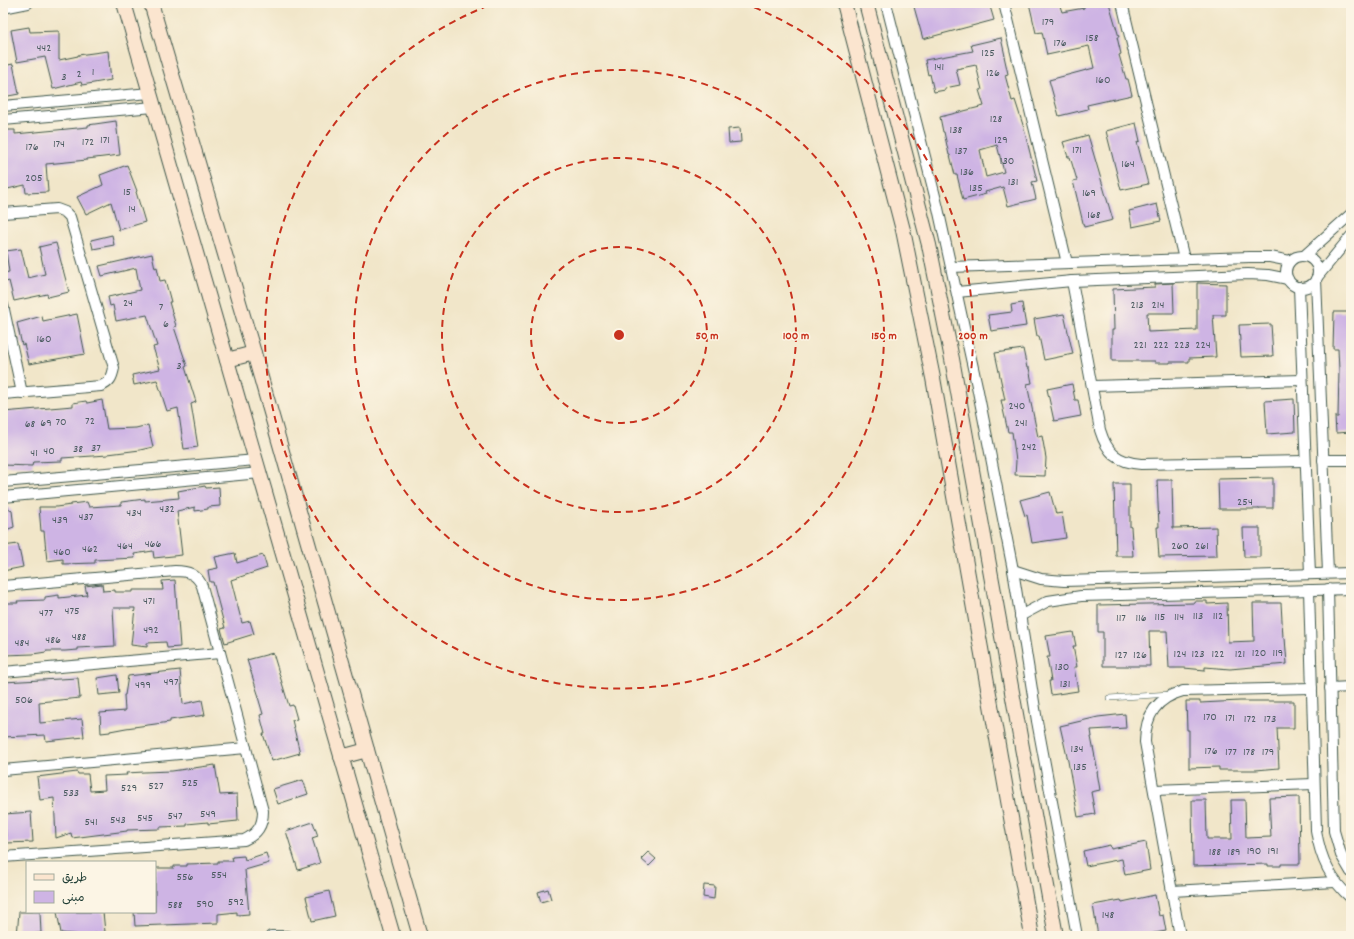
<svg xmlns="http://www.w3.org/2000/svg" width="1354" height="939" font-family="Dekko,'Playpen Sans Arabic',sans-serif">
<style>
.building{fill:#ceb4e4;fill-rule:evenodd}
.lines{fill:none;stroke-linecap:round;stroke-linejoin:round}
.lane-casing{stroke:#3e564a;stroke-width:6}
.street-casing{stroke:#3e564a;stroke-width:12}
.secondary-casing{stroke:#3e564a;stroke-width:16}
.lane{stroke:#fff;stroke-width:5}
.street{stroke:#fff;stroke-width:10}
.secondary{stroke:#fbe5cf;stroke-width:14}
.ring{fill:none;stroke:#c8321e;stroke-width:2;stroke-dasharray:7 5}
.labels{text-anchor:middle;stroke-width:3;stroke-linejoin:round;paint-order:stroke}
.number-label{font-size:12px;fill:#4b5b60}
.centre{fill:#c8321e;stroke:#fcf5e5;stroke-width:2}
.ring-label{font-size:12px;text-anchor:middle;font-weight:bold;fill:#c8321e;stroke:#fcf5e5;stroke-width:3;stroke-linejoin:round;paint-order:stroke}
</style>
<rect width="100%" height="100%" fill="#fcf5e5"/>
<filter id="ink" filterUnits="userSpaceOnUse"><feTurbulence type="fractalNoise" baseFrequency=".025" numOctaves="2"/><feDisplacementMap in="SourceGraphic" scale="8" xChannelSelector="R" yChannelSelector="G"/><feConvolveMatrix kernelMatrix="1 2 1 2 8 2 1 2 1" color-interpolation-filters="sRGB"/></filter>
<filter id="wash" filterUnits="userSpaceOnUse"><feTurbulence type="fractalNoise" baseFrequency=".012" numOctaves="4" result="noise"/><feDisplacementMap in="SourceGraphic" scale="16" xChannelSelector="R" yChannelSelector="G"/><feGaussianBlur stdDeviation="0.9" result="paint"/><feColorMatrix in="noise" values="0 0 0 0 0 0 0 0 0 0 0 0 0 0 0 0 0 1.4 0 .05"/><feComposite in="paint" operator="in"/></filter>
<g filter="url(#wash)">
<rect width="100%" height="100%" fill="#f1e6c9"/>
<g id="blocks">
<!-- building -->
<g class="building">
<polygon points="927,3 989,3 994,20 923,39 914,7"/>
<polygon points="1029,3 1059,3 1062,12 1084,8 1084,4 1089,3 1109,3 1119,37 1117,37 1121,54 1119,55 1126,79 1128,79 1132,95 1087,105 1088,109 1059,116 1049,80 1094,68 1089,46 1047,55 1042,32 1036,33"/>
<polygon points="29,27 30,32 59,31 59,60 78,56 78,55 108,51 111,80 82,85 81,82 53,89 45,57 17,62 11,30"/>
<path d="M1001,38l4,18h-1l4,18 -3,1 7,26 3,-1 8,25 14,56 -5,1 4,17 -28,7 -5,-19 -18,5 1,2 -23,6 -6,-25h-2l-5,-20h-1l-5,-23h-1l-3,-15 44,-11 -5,-16h3l-6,-25 -20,4 4,16 -15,3v2l-11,2 -4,-18 -2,1 -3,-15 48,-9 -2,-6zM997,145l7,27 -18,5 -6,-27z"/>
<polygon points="13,64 19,94 3,97 3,66"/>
<polygon points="116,121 120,155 87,159 87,160 46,164 48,192 26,193 25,185 3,190 3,130 15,130 15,134 88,127 88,125"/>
<polygon points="1136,123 1140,141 1137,142 1148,184 1121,190 1106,131"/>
<polygon points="740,128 741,142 729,143 728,129"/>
<polygon points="1088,135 1113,220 1084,227 1073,181 1077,180 1070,157 1068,157 1063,142"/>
<polygon points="127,165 137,191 136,192 145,222 119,230 111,202 86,214 77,197 103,185 100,175"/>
<polygon points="1157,204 1161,221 1132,227 1129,211"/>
<polygon points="112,235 114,245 93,249 91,240"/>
<polygon points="56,243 69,292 48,297 47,294 14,301 9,281 6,282 4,273 9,272 6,251 21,249 28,278 45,274 39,247"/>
<polygon points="152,254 155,268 157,267 160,281 165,280 171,302 169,302 176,326 174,327 187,366 185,367 196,402 191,404 198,447 184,449 178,408 167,411 157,380 134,385 132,375 160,369 153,347 157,346 147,315 116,321 113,305 110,306 108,297 140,290 136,268 102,276 99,266"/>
<polygon points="1173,283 1174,313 1147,313 1148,332 1197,330 1197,283 1226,284 1226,315 1213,315 1216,357 1189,358 1189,362 1170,362 1170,363 1155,363 1155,361 1112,361 1112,330 1114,330 1113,289 1155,287 1155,284"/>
<polygon points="1022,303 1026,326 991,331 988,315 1012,312 1011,305"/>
<polygon points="1334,312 1351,312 1351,432 1336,433 1335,417 1338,417 1339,370 1338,349 1333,349"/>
<polygon points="77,314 85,354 29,364 24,344 22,345 17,323 42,316 43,321"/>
<polygon points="1064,314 1073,354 1044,360 1039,336 1037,336 1034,319"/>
<polygon points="1271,324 1273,356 1241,357 1239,325"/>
<polygon points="1023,349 1027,368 1029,368 1032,383 1027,384 1038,437 1042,436 1046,458 1045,476 1015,475 1016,461 1012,432 1008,432 1001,400 1005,400 995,353"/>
<polygon points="1072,384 1075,400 1078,400 1081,416 1054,421 1047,389"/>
<polygon points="1294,399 1295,432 1267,434 1265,401"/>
<polygon points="102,400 107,429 136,428 148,425 153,447 140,450 108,454 108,455 62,458 62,461 33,462 32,466 3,465 3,412 73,406 73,403 86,401 87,403"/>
<polygon points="1273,478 1273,508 1259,508 1259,509 1219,509 1218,479"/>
<polygon points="1157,480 1172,480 1173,528 1216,527 1217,556 1159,557 1157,527 1159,527"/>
<polygon points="1114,484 1130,484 1130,527 1131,527 1133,556 1116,556"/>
<polygon points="205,486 206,488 219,487 220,506 208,507 208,509 195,511 195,507 177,511 182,555 154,558 153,551 134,554 135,558 95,560 95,563 63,564 63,559 47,561 44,531 41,531 39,507 56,507 71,505 71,504 87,502 89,507 121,505 121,502 145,499 145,501 179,498 178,491"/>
<polygon points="1050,492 1056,514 1062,513 1066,538 1032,543 1027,515 1025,516 1020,500"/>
<polygon points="3,503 12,511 14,527 3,531"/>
<polygon points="1243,528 1260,528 1260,557 1244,557"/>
<polygon points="18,544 23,567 3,571 3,546"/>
<polygon points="235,553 237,563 263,555 267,568 231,580 242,623 250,621 254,634 225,643 221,629 225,628 213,582 210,582 208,570 218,568 215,557"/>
<polygon points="175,580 180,647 167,648 166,642 147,643 147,647 131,645 135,608 113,608 115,646 78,648 78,650 65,651 46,651 46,652 33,654 5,655 3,603 18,603 17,601 45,600 45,597 59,595 59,598 87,595 85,586 102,584 103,591 115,590 115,592 133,592 133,590 163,590 162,581"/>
<polygon points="1194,601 1207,601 1207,604 1227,603 1228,642 1254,641 1253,603 1281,603 1283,638 1285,638 1287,664 1230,669 1205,667 1205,670 1184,668 1169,668 1167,631 1149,631 1150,666 1103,666 1103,632 1098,632 1098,605 1194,603"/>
<polygon points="1073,632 1076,646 1073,646 1077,667 1074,667 1078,691 1051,695 1049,681 1051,681 1047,657 1050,657 1046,636"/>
<polygon points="273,653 289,706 293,705 297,719 292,720 300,753 272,761 263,734 265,734 260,715 263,714 258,697 259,697 247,660"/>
<polygon points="180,670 183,704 202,700 205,715 170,720 170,722 126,728 110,731 110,732 101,733 100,713 125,711 124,695 125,695 128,676"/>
<polygon points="117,675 119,693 99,695 97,678"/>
<polygon points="78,678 80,698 39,702 40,723 82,719 84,737 46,741 45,735 3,737 3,682"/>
<polygon points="1186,701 1200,701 1200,703 1240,701 1294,701 1294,728 1277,728 1279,768 1256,770 1219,770 1219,767 1189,768 1189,730 1187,730"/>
<polygon points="1125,714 1126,728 1091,730 1092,737 1091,737 1098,772 1097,772 1100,790 1091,792 1095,814 1078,817 1068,761 1060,726 1098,717"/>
<polygon points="215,765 220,795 237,794 238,821 208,824 208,822 187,824 187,826 160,827 160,829 127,830 127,831 72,838 71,833 56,838 54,798 40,800 37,777 77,772 78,774 88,774 90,791 105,790 104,776 127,775 126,773 144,772 172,771"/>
<polygon points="303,780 308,794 278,804 273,789"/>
<polygon points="1299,797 1300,864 1281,864 1281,866 1268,866 1268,864 1193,866 1192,800 1206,800 1207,839 1232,839 1231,800 1245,800 1246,838 1271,837 1269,798"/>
<polygon points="31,812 33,842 6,843 5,814"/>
<polygon points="313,822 318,836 312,838 320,863 298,870 286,831"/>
<polygon points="1146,842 1150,870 1125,875 1122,859 1086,866 1083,851 1110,845 1111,849"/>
<polygon points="648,852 656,859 649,866 641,859"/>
<polygon points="266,853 269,863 245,870 249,914 237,915 237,912 218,914 218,923 135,926 134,912 155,912 155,868 174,868 174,866 187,866 187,864 218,863 218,861 233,861 232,857 244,856 245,860"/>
<polygon points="704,885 715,886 714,899 703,897"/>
<polygon points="548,889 551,899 541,902 538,892"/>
<polygon points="329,891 335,916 312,921 306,897"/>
<polygon points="1155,895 1159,916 1163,915 1166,931 1138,936 1098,936 1093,905 1121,900 1122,902"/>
<polygon points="19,912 40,912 41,933 27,934 27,936 17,936"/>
<polygon points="57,912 103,912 105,932 83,935 61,933"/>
</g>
</g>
</g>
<g filter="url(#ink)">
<use href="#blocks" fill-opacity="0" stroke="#3e564a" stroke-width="1"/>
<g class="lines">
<!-- lane casing -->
<g class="lane-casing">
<polyline id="lane" points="1109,698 1170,694"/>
</g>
<!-- street casing -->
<g class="street-casing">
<g id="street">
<polyline points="886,3 938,208 977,386 1013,570 1037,721 1077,936"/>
<polyline points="1004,3 1067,263"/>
<polyline points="1122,3 1184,259"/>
<polyline points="3,8 28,3"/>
<polyline points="3,106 150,93"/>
<polyline points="3,120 154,107"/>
<path d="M3,213l54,-4 8,3 5,5 44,151c-2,10 -4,14 -13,18l-98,8"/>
<polyline points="1304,256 1351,214"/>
<circle cx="1302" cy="272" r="16"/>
<polyline points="951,267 1250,257 1270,257 1290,261"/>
<polyline points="1318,276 1351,236"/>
<polyline points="1316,279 1328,573"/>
<path d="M1072,281l28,149c7,23 17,32 41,34l164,-3"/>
<polyline points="1299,287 1310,574"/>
<polyline points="957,292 1072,281 1248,274 1268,275 1288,279"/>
<polyline points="3,305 22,393"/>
<polyline points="1092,386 1302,380"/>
<polyline points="1323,460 1351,460"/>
<polyline points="3,482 256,460"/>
<polyline points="3,497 260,473"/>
<polyline points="1013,570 1041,579 1064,581 1351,573"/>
<path d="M3,586l172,-15c13,0 22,3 27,15l61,225c0,15 -6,23 -19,29l-241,17"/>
<polyline points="1328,589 1334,831 1341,855 1351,872"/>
<path d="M1309,590l7,240c4,28 14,50 35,68"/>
<polyline points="1020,616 1048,601 1081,596 1351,589"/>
<polyline points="3,672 220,653"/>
<polyline points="1330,688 1351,687"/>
<polyline points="3,770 246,748"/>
<polyline points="1154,790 1314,784"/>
<polyline points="1172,891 1335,882"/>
<polyline points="271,936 287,936"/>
<path d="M1180,936l-35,-194c0,-27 12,-44 38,-51l129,-3"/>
</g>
</g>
<!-- secondary casing -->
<g class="secondary-casing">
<g id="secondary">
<polyline points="124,3 393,936"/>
<polyline points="151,3 254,353 420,936"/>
<polyline points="844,3 903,230 933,378 1032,936"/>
<polyline points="866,3 929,245 952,359 1056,936"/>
<polyline points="227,360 254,353"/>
<polyline points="341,757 367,750"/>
</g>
</g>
<!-- lane -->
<use href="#lane" class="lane"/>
<!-- street -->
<use href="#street" class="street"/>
<!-- secondary -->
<use href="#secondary" class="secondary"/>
</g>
</g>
<!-- distance rings -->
<g class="ring">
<circle cx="619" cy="335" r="88"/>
<circle cx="619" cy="335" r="177"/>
<circle cx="619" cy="335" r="265"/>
<path d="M743 3A354 354 0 1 1 495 3"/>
</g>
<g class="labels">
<!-- number labels -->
<g class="number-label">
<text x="1048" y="25">179</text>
<text x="1092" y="41">158</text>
<text x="1060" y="46">176</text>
<text x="44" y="51">442</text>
<text x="988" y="56">125</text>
<text x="939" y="70">141</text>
<text x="93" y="75">1</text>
<text x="993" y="76">126</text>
<text x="79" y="77">2</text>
<text x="64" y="80">3</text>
<text x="1103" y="83">160</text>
<text x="996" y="122">128</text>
<text x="956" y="133">138</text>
<text x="105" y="143">171</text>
<text x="1001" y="143">129</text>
<text x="88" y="145">172</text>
<text x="59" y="147">174</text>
<text x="32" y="150">176</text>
<text x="1077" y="153">171</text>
<text x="961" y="154">137</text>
<text x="1007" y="164">130</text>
<text x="1128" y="167">164</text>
<text x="967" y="175">136</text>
<text x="34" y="181">205</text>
<text x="1013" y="185">131</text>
<text x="976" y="191">135</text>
<text x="127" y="195">15</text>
<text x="1089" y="196">169</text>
<text x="132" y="212">14</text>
<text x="1094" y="218">168</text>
<text x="128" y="306">24</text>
<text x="1137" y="308">213</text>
<text x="1158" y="308">214</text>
<text x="161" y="310">7</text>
<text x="166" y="327">6</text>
<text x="44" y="342">160</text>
<text x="1140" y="348">221</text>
<text x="1161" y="348">222</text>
<text x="1182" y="348">223</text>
<text x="1203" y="348">224</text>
<text x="179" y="369">3</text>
<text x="1017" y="409">240</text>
<text x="90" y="424">72</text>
<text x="61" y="425">70</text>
<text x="46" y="426">69</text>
<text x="1021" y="426">241</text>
<text x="30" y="427">68</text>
<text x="1029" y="450">242</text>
<text x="96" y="451">37</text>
<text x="78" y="452">38</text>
<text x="49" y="454">40</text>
<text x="34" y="456">41</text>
<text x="1245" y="505">254</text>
<text x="167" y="512">432</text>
<text x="134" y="516">434</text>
<text x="86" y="520">437</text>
<text x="60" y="523">439</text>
<text x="153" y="547">466</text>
<text x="125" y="549">464</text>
<text x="1180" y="549">260</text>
<text x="1202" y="549">261</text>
<text x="90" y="552">462</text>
<text x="62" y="555">460</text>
<text x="149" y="604">471</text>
<text x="72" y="614">475</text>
<text x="46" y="616">477</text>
<text x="1198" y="619">113</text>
<text x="1218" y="619">112</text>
<text x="1160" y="620">115</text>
<text x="1179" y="620">114</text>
<text x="1121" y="621">117</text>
<text x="1141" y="621">116</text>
<text x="151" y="633">492</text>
<text x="79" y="640">488</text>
<text x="53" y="643">486</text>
<text x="22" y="646">484</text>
<text x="1259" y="656">120</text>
<text x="1278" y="656">119</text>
<text x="1180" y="657">124</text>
<text x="1198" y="657">123</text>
<text x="1218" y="657">122</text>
<text x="1240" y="657">121</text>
<text x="1121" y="658">127</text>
<text x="1140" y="658">126</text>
<text x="1062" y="670">130</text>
<text x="171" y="685">497</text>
<text x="1065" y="687">131</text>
<text x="143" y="688">499</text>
<text x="24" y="703">506</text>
<text x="1210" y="720">170</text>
<text x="1230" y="721">171</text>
<text x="1250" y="722">172</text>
<text x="1270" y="722">173</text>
<text x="1077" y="752">134</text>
<text x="1211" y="754">176</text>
<text x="1231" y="755">177</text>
<text x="1249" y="755">178</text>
<text x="1268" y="755">179</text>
<text x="1080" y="770">135</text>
<text x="190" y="786">525</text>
<text x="156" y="789">527</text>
<text x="129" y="791">529</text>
<text x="71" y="796">533</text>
<text x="208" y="817">549</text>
<text x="175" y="819">547</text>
<text x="145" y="821">545</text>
<text x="118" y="823">543</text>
<text x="91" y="825">541</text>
<text x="1254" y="854">190</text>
<text x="1273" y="854">191</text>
<text x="1215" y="855">188</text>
<text x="1234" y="855">189</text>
<text x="219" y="878">554</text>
<text x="185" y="880">556</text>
<text x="236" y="905">592</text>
<text x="205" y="907">590</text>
<text x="175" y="908">588</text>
<text x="1108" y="918">148</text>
</g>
</g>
<circle cx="619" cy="335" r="6" class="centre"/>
<g class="ring-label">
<text x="707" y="339">50 m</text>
<text x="796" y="339">100 m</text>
<text x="884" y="339">150 m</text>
<text x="973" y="339">200 m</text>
</g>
<!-- margin -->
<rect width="1354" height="939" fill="none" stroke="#fcf5e5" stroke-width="16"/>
<!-- legend -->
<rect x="26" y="861" width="130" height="52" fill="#fcf5e5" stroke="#a4ab9e"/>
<rect x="34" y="874" width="20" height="6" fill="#fbe5cf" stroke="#a4ab9e"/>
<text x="62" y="881" font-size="12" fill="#1f3d34">طريق</text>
<rect x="34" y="891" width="20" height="12" fill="#ceb4e4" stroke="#a4ab9e"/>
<text x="62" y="901" font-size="12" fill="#1f3d34">مبنى</text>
</svg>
